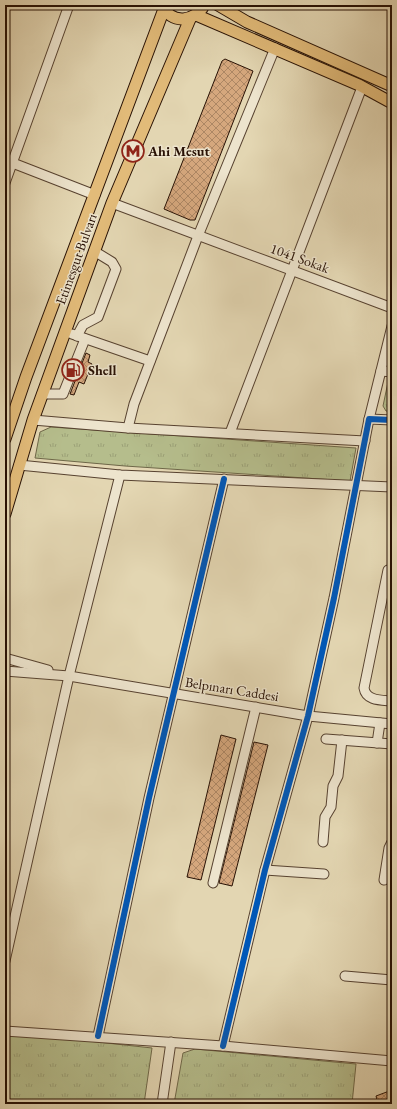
<svg xmlns="http://www.w3.org/2000/svg" width="397" height="1109" font-family="'EB Garamond',serif">
<style>
.park{fill:url(#park-tufts);stroke:#6e6748}
.building{fill:url(#building-cross-hatch);stroke:#281104}
.lines{fill:none;stroke-linecap:round;stroke-linejoin:round}
.minor-casing{stroke:#574230;stroke-width:11}
.major-casing{stroke:#281104;stroke-width:13}
.minor{stroke:#ede4cd;stroke-width:9}
.major{stroke:#e2bb79;stroke-width:11}
.cycleway-casing{stroke:#ede4cd;stroke-width:8}
.cycleway{stroke:#0057b8;stroke-width:6}
.labels{text-anchor:middle;stroke-width:3;stroke-linejoin:round;paint-order:stroke}
.poi-label{font-size:14px;font-weight:bold;fill:#281104;stroke:#ede4cd;text-anchor:start}
.street-label{font-size:14px;fill:#281104;stroke:#ede4cd}
</style>
<defs>
<pattern id="park-tufts" width="24" height="20" patternUnits="userSpaceOnUse"><rect width="24" height="20" fill="#b5bd8c"/><path d="M3 7l-1-3M5 7V3M7 7l1-3M15 17l-1-3M17 17v-4M19 17l1-3" fill="none" stroke="#9ca177"/></pattern>
<pattern id="building-cross-hatch" width="8" height="8" patternUnits="userSpaceOnUse"><rect width="8" height="8" fill="#d5a77d"/><path d="M0 0l8 8M0 8l8-8" fill="none" stroke="#ad8764"/></pattern>
</defs>
<rect width="100%" height="100%" fill="#e3d6b2"/>
<filter id="stains"><feTurbulence type="fractalNoise" baseFrequency=".005" numOctaves="4"/><feColorMatrix values="0 0 0 0 .2 0 0 0 0 .09 0 0 0 0 .02 0 0 0 .5 -.17"/></filter>
<radialGradient id="worn" r=".72"><stop offset=".6" stop-color="#630" stop-opacity="0"/><stop offset="1" stop-color="#630" stop-opacity=".3"/></radialGradient>
<!-- park -->
<g class="park">
<polygon points="392,380 392,412 386,411 383,406 388,382"/>
<polygon points="51,427 356,448 350,481 125,466 35,458 40,432"/>
<polygon points="5,1035 70,1039 152,1048 144,1104 5,1104"/>
<polygon points="195,1049 356,1064 352,1104 174,1104 183,1053"/>
</g>
<!-- building -->
<g class="building">
<polygon points="225,59 253,71 195,220 190,220 164,209 222,61"/>
<polygon points="86,353 90,355 88,362 92,364 84,384 79,382 74,395 70,394"/>
<polygon points="221,735 236,739 201,880 187,877"/>
<polygon points="254,742 268,745 232,886 219,883"/>
<polygon points="392,1090 392,1104 378,1104 376,1096"/>
</g>
<g class="lines">
<!-- minor casing -->
<g class="minor-casing">
<g id="minor">
<polyline points="5,160 95,195"/>
<polyline points="5,183 69,5"/>
<polyline points="112,203 392,308"/>
<polyline points="72,334 150,361"/>
<polyline points="77,336 83,325 98,317 116,269 112,262 94,251"/>
<polyline points="381,371 392,372"/>
<polyline points="42,394 63,394 85,339"/>
<polyline points="369,419 392,326"/>
<polyline points="33,420 128,428 365,441"/>
<polyline points="128,428 134,404 198,236 275,48"/>
<polyline points="230,433 362,87"/>
<polyline points="19,465 120,475 392,487"/>
<path d="M388,570l-24,118c2,13 17,12 28,13"/>
<polyline points="5,658 48,670"/>
<polyline points="5,671 69,676 308,716 392,724"/>
<polyline points="326,739 392,744"/>
<polyline points="377,743 380,723"/>
<polyline points="323,842 325,817 331,807 333,786 338,776 342,740"/>
<polyline points="265,870 324,874"/>
<polyline points="384,880 389,848 392,842"/>
<polyline points="213,883 256,707"/>
<polyline points="5,961 69,676 120,475"/>
<polyline points="345,976 392,980"/>
<polyline points="5,1031 223,1046 392,1061"/>
<polyline points="98,1036 149,798 224,479"/>
<polyline points="223,1046 265,870 308,716 334,598 369,419 392,420"/>
<polyline points="162,1104 171,1042"/>
</g>
</g>
<!-- major casing -->
<g class="major-casing">
<g id="major">
<path d="M163,5c7,20 33,17 41,0"/>
<polyline points="218,5 247,22 392,86"/>
<polyline points="196,15 359,85 392,103"/>
<polyline points="5,439 26,377 164,9"/>
<polyline points="5,514 33,420 112,203 190,19"/>
</g>
</g>
<!-- minor -->
<use href="#minor" class="minor"/>
<!-- major -->
<use href="#major" class="major"/>
<!-- cycleway casing -->
<g class="cycleway-casing">
<g id="cycleway">
<polyline points="98,1036 149,798 224,479"/>
<polyline points="223,1046 265,870 308,716 334,598 369,419 392,420"/>
</g>
</g>
<!-- cycleway -->
<use href="#cycleway" class="cycleway"/>
</g>
<!-- icons -->
<defs>
<g id="metro-ring" transform="scale(1.15)"><circle r="9.5" fill="#ede4cd" stroke="#8f2418" stroke-width="1.5"/><path d="M-5.5 5V-5H-3L0 0L3-5H5.5V5H3V-.5L0 4L-3-.5V5Z" fill="#8f2418"/></g>
<g id="fuel-ring" transform="scale(1.15)"><circle r="9.5" fill="#ede4cd" stroke="#8f2418" stroke-width="1.5"/><path d="M-5.5-6h7V0h2V4h1.3V-2.5L3-4.5l.8-.8L6-3V5H2.5V1h-1V6h-7ZM-4.2-4.7v3.2H.2V-4.7Z" fill="#8f2418"/></g>
</defs>
<g fill-rule="evenodd">
<use href="#metro-ring" x="133" y="151"/>
<use href="#fuel-ring" x="73" y="370"/>
</g>
<g class="labels">
<!-- poi labels -->
<g class="poi-label">
<text x="148" y="156">Ahi Mesut</text>
<text x="88" y="375">Shell</text>
</g>
<!-- street labels -->
<g class="street-label">
<text transform="translate(300 258) rotate(20)" y="5">1041 Sokak</text>
<text transform="translate(76 259) rotate(-70)" y="5">Etimesgut Bulvarı</text>
<text transform="translate(232 689) rotate(9)" y="5">Belpınarı Caddesi</text>
</g>
</g>
<!-- margin -->
<rect width="397" height="1109" fill="none" stroke="#e3d6b2" stroke-width="20"/>
<rect x="6" y="6" width="385" height="1097" fill="none" stroke="#281104" stroke-width="2"/>
<rect x="10" y="10" width="377" height="1089" fill="none" stroke="#281104"/>
<rect width="100%" height="100%" filter="url(#stains)"/>
<rect width="100%" height="100%" fill="url(#worn)"/>
</svg>
